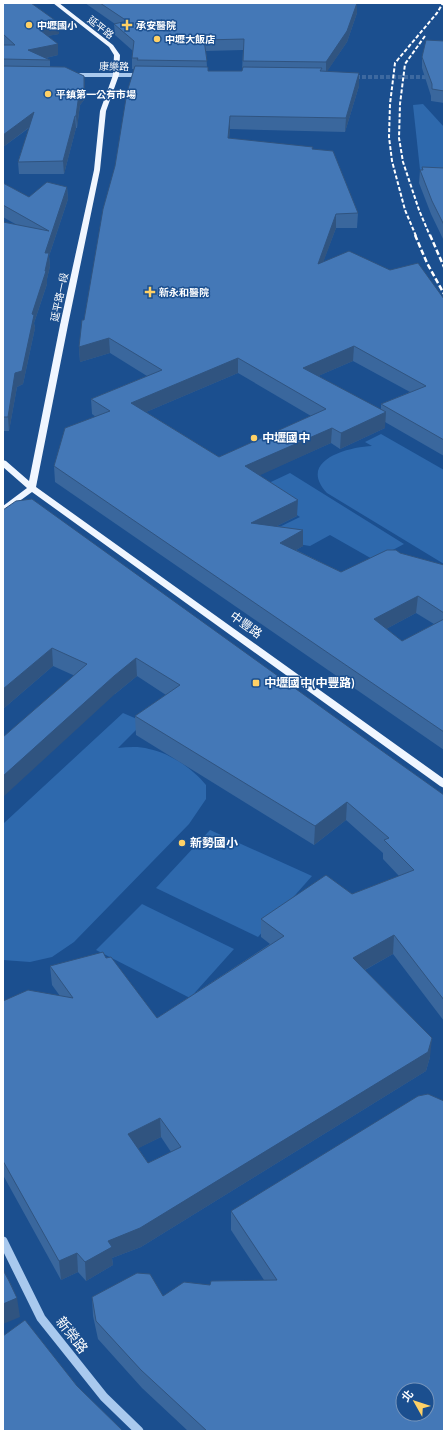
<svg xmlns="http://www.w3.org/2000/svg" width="447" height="1434" font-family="Lato,'Noto Sans TC',sans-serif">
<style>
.green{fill:#2e69ad}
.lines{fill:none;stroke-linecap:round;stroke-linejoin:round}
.minor-tunnel{stroke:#3d69a0;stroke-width:4;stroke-dasharray:4 2;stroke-linecap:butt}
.minor-far1{stroke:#a9c9ee;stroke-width:4}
.minor{stroke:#a9c9ee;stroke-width:9}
.major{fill:#f0f6ff;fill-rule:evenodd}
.rail-far1{stroke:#fff;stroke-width:2;stroke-dasharray:4 2;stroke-linecap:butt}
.rail{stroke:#fff;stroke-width:2.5;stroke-dasharray:5.5 2.5;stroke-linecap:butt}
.wall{fill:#3a679d;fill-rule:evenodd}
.shaded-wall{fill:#305480}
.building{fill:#4478b7;stroke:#305480;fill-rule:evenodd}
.poi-dot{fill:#ffd166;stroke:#1b4f8f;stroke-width:1.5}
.labels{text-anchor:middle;stroke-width:3;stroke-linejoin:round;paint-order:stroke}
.far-poi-label{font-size:10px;font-weight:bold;fill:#fff;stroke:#1b4f8f;text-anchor:start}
.far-street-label{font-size:10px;fill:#fff;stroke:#1b4f8f}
.poi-label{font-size:12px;font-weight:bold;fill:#fff;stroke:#1b4f8f;text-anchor:start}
.street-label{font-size:12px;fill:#fff;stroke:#1b4f8f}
.near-street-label{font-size:14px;fill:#fff;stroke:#1b4f8f}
</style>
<rect width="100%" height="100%" fill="#1b4f8f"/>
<!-- green -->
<g class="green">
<polygon points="423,104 444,127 444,179 421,179 413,105"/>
<path d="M381,434l63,36v94l-117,-71c-30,-32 20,-46 45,-47l-7,-4z"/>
<polygon points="290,473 404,544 374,560 330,535 310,546 273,540 265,534 300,517 256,489"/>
<path d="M123,713l21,9 -26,26c10,-1 21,-2 31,1 21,4 44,20 57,36v14l-17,25 -115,118 -22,15 -22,5 -27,-2v-136z"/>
<polygon points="210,830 312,876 258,937 156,888"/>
<polygon points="142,904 234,949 190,998 96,950"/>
</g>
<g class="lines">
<!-- minor-tunnel -->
<polyline class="minor-tunnel" points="350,77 422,77 444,79"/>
<!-- minor-far1 -->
<polyline class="minor-far1" points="73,75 141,75"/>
<!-- minor -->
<polyline class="minor" points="3,1241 41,1318 104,1397 139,1431"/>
<!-- major -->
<polygon class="major" points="53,3 59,3 113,45 120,55 119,75 106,111 100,170 68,325 36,487 444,779 444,788 440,786 32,492 3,513 3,506 27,488 3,467 3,460 6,461 29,481 60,325 94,170 100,111 113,75 114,55 109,47"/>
<!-- rail-far1 -->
<g class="rail-far1">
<polyline points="425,36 405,64 400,104 399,138 403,162 419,210 430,236"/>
<polyline points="416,236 405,210 392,161 389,137 390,104 395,63 437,13 443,3"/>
</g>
<!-- rail -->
<g class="rail">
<polyline points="415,235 427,263 444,294"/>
<polyline points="430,235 444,267"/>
</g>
</g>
<!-- wall -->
<g class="wall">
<polygon points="3,3 59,23 59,34 47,36 58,55 46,58 50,60 50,67 84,76 85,87 84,100 80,105 77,128 76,128 64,174 19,174 18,162 29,128 3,147 3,45 4,45 3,44"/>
<path d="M85,3h272v10l-10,29 -20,29 32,15 -14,46 -115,-3 -1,9 84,12 45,63 -1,15h-21l-13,34 121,37v157l-59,-34v6l-45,21 -9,-6 -72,32 38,41 -20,10 26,4v16l-7,4 45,22 59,-19 44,12v185l-389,-268 -1,-16 42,-49 -4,-3 -1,-15 56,-23 -37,-23 -30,9 -1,-15 5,-27 31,-154 19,-97h-2v-11l1,-7 -18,-16 -1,-11h1zM243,50l-1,21h-34l-1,-4 -1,-16zM353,361l57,31 -29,12v6l-63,-34zM238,373l73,43 -92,41 -73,-45zM416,613l18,11 -32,17 -16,-12z"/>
<polygon points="444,41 444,103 431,101 431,96 422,68 422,57"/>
<polygon points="422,167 444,168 444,241 431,214 419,183 420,170 422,170"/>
<polygon points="3,183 29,197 67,187 68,199 49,256 50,266 47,279 47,284 34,323 35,328 23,384 17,387 9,431 3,431 3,222 17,225 3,217"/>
<path d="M3,510l375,238 66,47v226l-51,-67 -28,16 65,87 -4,14 -285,176 -29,11 1,7 -27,16 -8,-9 -17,8 -58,-105v-174l57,-5 -8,-11 -2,-19 56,-8 51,60 113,-74 -9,-7v-18l91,-25 47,-18 -16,-17v-6l-37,-33 -32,25 -178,-110 -1,-19 31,-21 -29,-19 -22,18 -62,-28 -50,43zM161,1137l10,15 -23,11 -10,-15z"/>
<polygon points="231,1211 444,1431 188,1431 142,1388 98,1339 93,1316 92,1297 163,1296 210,1285 264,1280 231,1230"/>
</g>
<!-- shaded-wall -->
<g class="shaded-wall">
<polygon points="357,3 357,13 347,42 326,73 326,62"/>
<polygon points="59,23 59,34 36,38 36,27"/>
<polygon points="58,44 58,55 37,60 28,50"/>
<polygon points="359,73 359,86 345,132 346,118"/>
<polygon points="84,76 85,87 84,100 80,105 77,128 76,116 79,94"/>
<polygon points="34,112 35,123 3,147 3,135"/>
<polygon points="75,116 76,128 64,174 63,161"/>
<polygon points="230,116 230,129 228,152 228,138"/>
<polygon points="67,187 68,199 49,256 50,266 47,279 47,284 34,323 35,328 23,384 17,387 9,431 8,417 15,373 32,314 45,253"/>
<polygon points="336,214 336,228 317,279 318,264"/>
<polygon points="109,338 110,353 80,362 79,347"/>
<polygon points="354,346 353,361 302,383 303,368"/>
<polygon points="238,358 238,373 132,418 131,403"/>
<polygon points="386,412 385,428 340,449 341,433"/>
<polygon points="332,428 331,443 245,482 245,466"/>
<polygon points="298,500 297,516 251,539 251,523"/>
<polygon points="303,530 303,546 280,559 280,543"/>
<polygon points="418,596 416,613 373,636 374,619"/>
<polygon points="52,648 53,666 3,709 3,689"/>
<polygon points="136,658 137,676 115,694 3,797 3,776 114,676"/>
<polygon points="347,802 346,820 314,845 315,826"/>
<polygon points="394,935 393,954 352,977 353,958"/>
<polygon points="432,1038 430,1057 426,1071 141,1247 112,1258 113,1265 86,1281 85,1262 108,1241"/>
<polygon points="160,1118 161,1137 129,1153 128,1134"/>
<polygon points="77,1253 78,1272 61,1280 59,1261"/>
<polygon points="17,1298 20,1317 3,1324 3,1304"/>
</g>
<!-- building -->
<g class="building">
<polygon points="3,3 31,3 59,23 36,27 58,44 28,50 50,60 3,59 3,45 15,45 3,34"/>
<polygon points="100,3 357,3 347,31 326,62 243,61 244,39 204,40 207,61 137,60 138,58 132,58 134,41 114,24 127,21"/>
<polygon points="426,40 444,41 444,91 432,89 432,84 422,57"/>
<polygon points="3,66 65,67 84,76 84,88 79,94 76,116 75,116 63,161 18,162 34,112 3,135"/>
<path d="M135,66l73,1v4h34l1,-4 79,1 -2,3 39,2 -13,45 -116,-2 -2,22 85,9 -1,2 21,2 25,62 -22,1 -18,50 31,-13 41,19 28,-7 26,36v141l-63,-36 45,-18 -72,-40 -51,22 83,44 -45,21 -9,-5 -87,38 53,34 -47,23 52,7 -23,13 61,29 46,-22h9l4,3 44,12v48l-26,-17 -44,23 28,22 42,-22v113l-390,-266 11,-38 45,-17 -19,-12 71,-29 -53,-32 -30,9 3,-27h2l19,-111 12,-43 12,-74zM238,358l88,51 -107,48 -88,-54z"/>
<polygon points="422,167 444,168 444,225 432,201 420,170 423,170"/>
<polygon points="47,182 67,187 45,253 49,253 45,271 46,271 32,314 34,315 22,371 15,373 8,417 3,417 3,222 49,231 3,205 3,183 29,197"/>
<path d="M32,499l346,249 66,47v205l-50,-65 -41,23 79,80 -4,14 -288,176 -32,13 4,6 -27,15 -8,-9 -18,8 -56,-100v-160l25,-11 45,8 -23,-32 53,-14 3,6 5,-1 46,61 127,-82 -23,-17 65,-44 26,19 62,-24 -30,-30 5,-2 -42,-36 -32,24 -180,-110 45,-31 -44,-27 -22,18 -111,100v-39l84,-73 -35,-16 -49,41v-179l13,-9zM160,1118l21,29 -33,16 -20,-29z"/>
<path d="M428,1094l16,7v330h-237l-66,-61 -45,-49 -4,-24 45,-24 13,1 13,22 21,-14 26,3 1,-4 66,-1 -46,-69 187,-115zM403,1390h24v24h-24z"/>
<polygon points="3,1270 9,1281 17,1298 3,1304"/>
<polygon points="25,1320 77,1386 123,1431 3,1431 3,1336"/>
</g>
<!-- markers -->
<g class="poi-dot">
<circle cx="29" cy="25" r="4"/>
<path d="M125 19h4v4h4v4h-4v4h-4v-4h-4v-4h4z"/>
<circle cx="157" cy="39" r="4"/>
<circle cx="48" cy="94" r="4"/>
<path d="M148 286h4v4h4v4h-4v4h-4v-4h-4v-4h4z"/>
<circle cx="254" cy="438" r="4"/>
<rect x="252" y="679" width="8" height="8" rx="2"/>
<circle cx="182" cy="843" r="4"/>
</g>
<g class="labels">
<!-- far-poi labels -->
<g class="far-poi-label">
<text x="37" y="29">中壢國小</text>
<text x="136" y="29">承安醫院</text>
<text x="165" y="43">中壢大飯店</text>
<text x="56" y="98">平鎮第一公有市場</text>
<text x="159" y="296">新永和醫院</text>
</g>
<!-- far-street labels -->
<g class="far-street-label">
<text transform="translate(101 27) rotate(38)" y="4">延平路</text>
<text transform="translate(114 66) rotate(1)" y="4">康樂路</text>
<text transform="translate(59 297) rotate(-78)" y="4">延平路一段</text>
</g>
<!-- poi labels -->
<g class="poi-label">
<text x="262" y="442">中壢國中</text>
<text x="264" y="687">中壢國中(中豐路)</text>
<text x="190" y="847">新勢國小</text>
</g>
<!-- street labels -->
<g class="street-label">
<text transform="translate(246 625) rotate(36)" y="4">中豐路</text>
</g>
<!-- near-street labels -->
<g class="near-street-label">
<text transform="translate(72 1335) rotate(52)" y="5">新榮路</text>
</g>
</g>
<!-- border -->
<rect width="447" height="1434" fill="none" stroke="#ffffff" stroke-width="8"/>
<!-- north arrow -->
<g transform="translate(415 1402) rotate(309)"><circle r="19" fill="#1b4f8f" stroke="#7695bc"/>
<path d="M0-3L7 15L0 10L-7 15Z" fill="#ffd166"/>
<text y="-6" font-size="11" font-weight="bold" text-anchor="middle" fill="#ffffff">北</text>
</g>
</svg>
